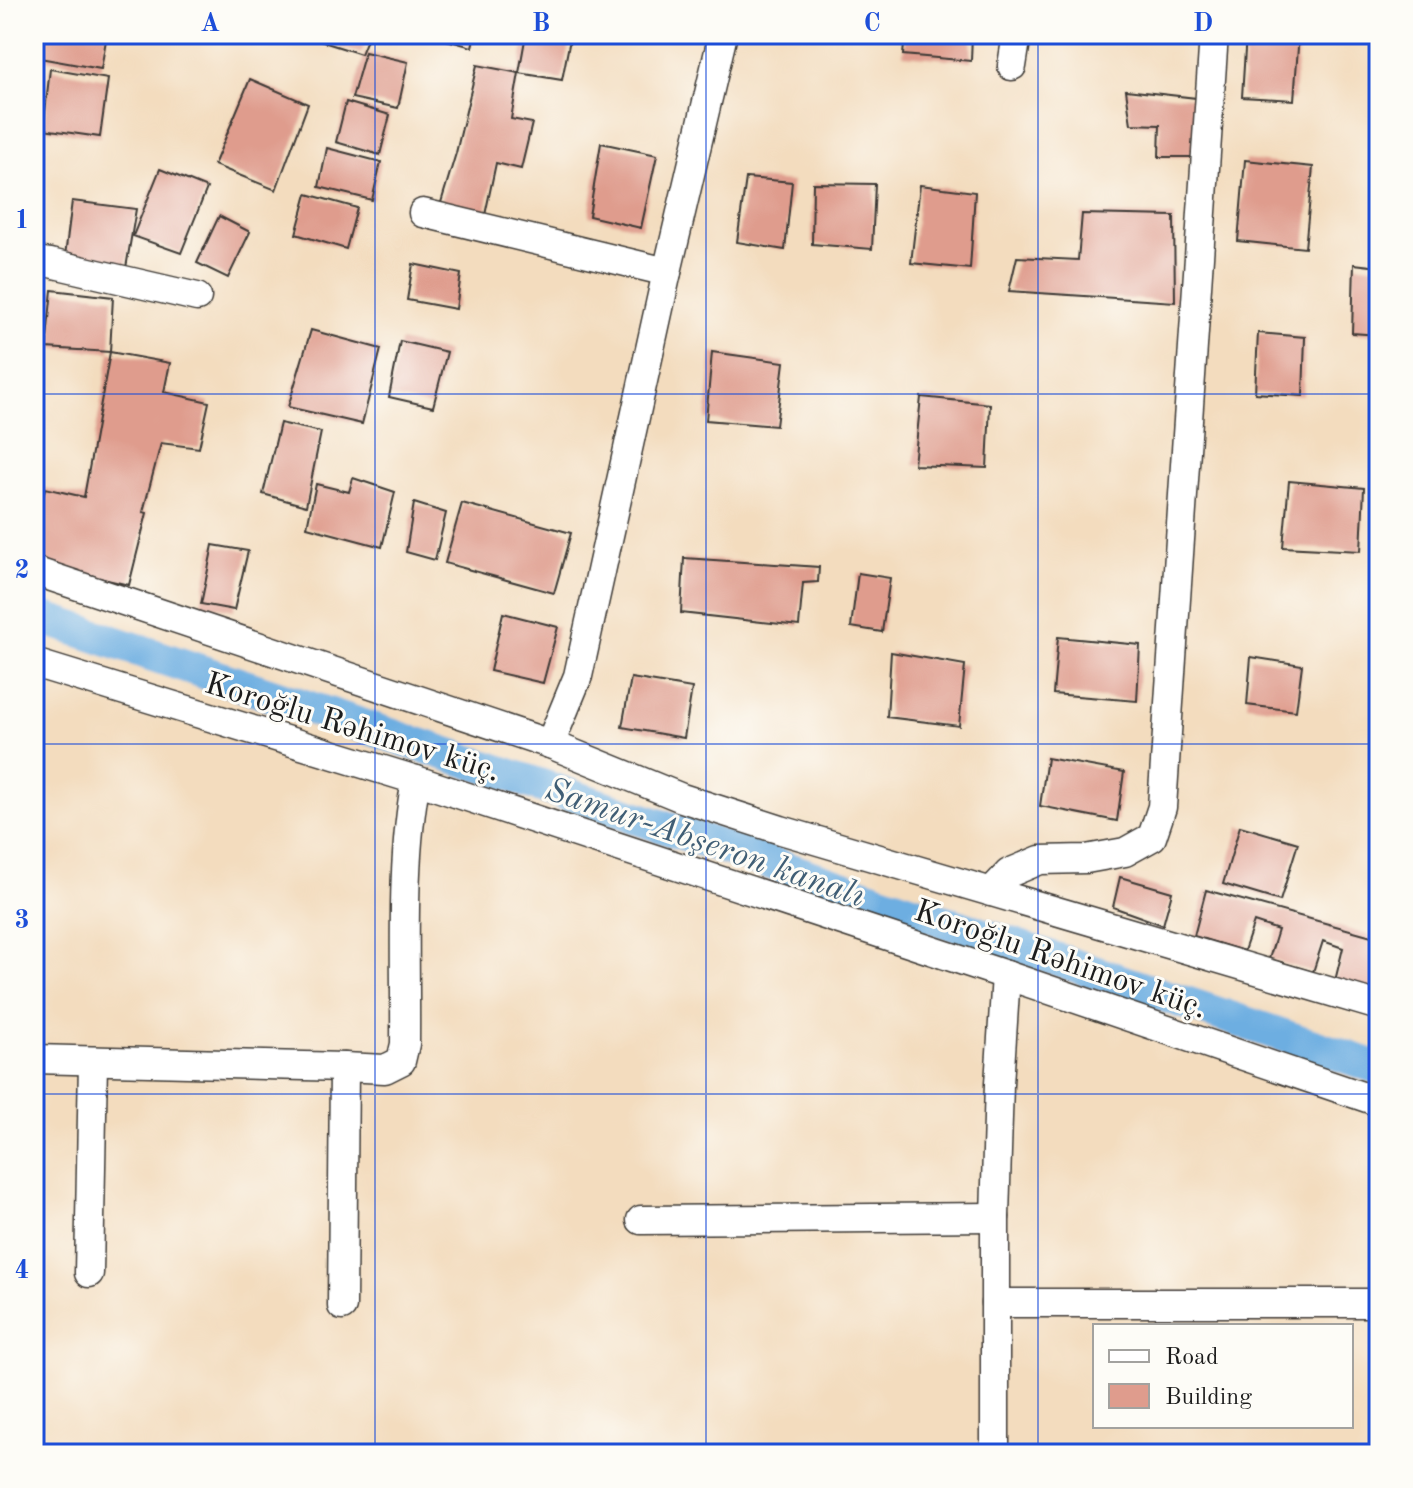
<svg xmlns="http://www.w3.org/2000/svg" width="1413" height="1488" font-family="'Old Standard TT',serif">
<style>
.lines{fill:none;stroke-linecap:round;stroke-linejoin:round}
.canal{stroke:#6daee1;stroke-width:34}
.building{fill:#df9c8d}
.minor-casing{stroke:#3c3934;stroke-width:31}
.minor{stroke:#fff;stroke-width:28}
.grid{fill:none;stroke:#1d4ed8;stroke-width:2;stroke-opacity:0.55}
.labels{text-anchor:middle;stroke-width:6;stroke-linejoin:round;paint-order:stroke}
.street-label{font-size:32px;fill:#1c1c1c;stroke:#fdfcf7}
.water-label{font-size:34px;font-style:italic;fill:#405e75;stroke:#fdfcf7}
.neatline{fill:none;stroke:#1d4ed8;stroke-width:3}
.grid-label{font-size:26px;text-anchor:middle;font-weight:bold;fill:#1d4ed8}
</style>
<rect width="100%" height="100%" fill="#fdfcf7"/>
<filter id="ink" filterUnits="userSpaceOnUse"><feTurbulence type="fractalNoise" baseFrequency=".0125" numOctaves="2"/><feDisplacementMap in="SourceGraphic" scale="16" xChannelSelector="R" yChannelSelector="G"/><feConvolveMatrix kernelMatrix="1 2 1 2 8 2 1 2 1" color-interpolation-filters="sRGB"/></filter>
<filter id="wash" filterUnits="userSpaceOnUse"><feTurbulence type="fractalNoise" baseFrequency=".006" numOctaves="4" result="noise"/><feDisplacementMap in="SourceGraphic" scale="32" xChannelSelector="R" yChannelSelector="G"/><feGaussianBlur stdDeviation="1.8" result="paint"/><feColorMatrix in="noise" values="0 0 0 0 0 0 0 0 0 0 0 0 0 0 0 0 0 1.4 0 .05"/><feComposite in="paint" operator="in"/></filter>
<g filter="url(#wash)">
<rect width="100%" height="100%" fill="#f3dcbe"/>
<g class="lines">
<!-- canal -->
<polyline class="canal" points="34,615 1379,1068"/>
</g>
<g id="blocks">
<!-- building -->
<g class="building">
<polygon points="35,34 107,34 101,69 34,57"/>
<polygon points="319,34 369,34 361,54 317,40"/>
<polygon points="425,34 475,34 472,47"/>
<polygon points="526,34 571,34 562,80 519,73"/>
<polygon points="905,34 972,34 971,61 903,55"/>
<polygon points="1246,34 1299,34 1294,100 1242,97"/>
<polygon points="365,52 408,62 398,108 352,98"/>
<polygon points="477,65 519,73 511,119 532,123 521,169 496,163 485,215 440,206 456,153"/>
<polygon points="50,69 108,79 100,137 43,129"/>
<polygon points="250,79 308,104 276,190 214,165"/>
<polygon points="1126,90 1196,98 1194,157 1159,157 1160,125 1131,124"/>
<polygon points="346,102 390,115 380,155 336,142"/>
<polygon points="601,143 657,155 641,228 589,216"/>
<polygon points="327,148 381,162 372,200 319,187"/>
<polygon points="1245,160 1313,167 1305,248 1238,241"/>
<polygon points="160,169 207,188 181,253 133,236"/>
<polygon points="746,178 792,182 785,250 737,242"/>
<polygon points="813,183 875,184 872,249 812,244"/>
<polygon points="920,185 975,192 970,269 911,263"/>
<polygon points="307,194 357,208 346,249 296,234"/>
<polygon points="72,201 136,209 126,268 65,256"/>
<polygon points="1082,214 1174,216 1175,302 1009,291 1017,257 1078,260"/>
<polygon points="219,216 250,232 228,278 197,263"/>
<polygon points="413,264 461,274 456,309 407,300"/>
<polygon points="1354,264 1379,267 1379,335 1352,333"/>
<polygon points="52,290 113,297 110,352 46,348"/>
<polygon points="311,330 381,349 362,424 288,407"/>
<polygon points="1258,333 1305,337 1303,396 1255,393"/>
<polygon points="400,341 447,352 433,407 389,397"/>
<polygon points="110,352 170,363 164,392 209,402 199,448 161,443 143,512 147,513 129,585 34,563 34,535 45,488 84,497"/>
<polygon points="712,352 784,362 776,426 706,420"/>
<polygon points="921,397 990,404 987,468 914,465"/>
<polygon points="280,423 321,432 306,506 263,494"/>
<polygon points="353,478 395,492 382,547 307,527 316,484 349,492"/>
<polygon points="1289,481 1364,488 1361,551 1283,547"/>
<polygon points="414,503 446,513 435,560 406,552"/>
<polygon points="462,503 571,533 554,593 445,563"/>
<polygon points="213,545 248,551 234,610 201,604"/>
<polygon points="684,558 819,567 818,582 803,583 799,626 681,613"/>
<polygon points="858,573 890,578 882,632 851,627"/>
<polygon points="503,613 558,627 543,683 490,671"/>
<polygon points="1058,637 1140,645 1137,701 1053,694"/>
<polygon points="891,652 965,665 959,726 887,717"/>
<polygon points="1251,657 1302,665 1296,711 1247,705"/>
<polygon points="631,678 692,688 684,738 622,727"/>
<polygon points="1047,758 1124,772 1117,821 1040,806"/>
<polygon points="1240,826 1298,843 1280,901 1223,884"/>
<polygon points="1120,877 1172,892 1163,925 1113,907"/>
<polygon points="1206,890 1379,938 1379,992 1335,981 1343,948 1323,941 1313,972 1269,959 1278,930 1254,922 1244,951 1194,936"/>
</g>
</g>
</g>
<g filter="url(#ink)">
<use href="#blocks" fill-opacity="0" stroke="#3c3934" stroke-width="2"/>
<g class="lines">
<!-- minor casing -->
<g class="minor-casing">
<g id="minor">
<polyline points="1012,66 1017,34"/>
<polyline points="423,213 667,272"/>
<polyline points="34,261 50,263 197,297"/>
<polyline points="34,571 550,744 682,798 781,830 1379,1006"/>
<polyline points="34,663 416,780 1006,975 1379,1102"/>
<polyline points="550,744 578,676 667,272 723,34"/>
<polyline points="991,892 1009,873 1040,860 1086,859 1125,852 1152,837 1162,807 1214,34"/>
<path d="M34,1059l310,8 41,2 16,-8 4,-17c1,-87 -5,-179 11,-264"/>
<polyline points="641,1220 995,1217"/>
<polyline points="89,1273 93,1062"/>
<polyline points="995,1303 1379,1303"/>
<polyline points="342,1306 344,1067"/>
<polyline points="995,1454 995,1217 999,1084 1006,975"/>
</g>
</g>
<!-- minor -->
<use href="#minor" class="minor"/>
</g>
</g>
<!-- grid -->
<path class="grid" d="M375,34v1420M706,34v1420M1038,34v1420M34,394h1345M34,744h1345M34,1094h1345"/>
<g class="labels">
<!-- street labels -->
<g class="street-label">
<text transform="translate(353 726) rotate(17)" y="11">Koroğlu Rəhimov küç.</text>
<text transform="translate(1061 958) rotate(19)" y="11">Koroğlu Rəhimov küç.</text>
</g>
<!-- water labels -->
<g class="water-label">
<text transform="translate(706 841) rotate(19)" y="12">Samur-Abşeron kanalı</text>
</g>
</g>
<!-- margin -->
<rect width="1413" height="1488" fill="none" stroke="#fdfcf7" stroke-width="88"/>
<!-- legend -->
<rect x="1093" y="1324" width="260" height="104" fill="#fdfcf7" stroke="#a3a29f" stroke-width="2"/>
<rect x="1109" y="1350" width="40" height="12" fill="#ffffff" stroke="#a3a29f" stroke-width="2"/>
<text x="1165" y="1364" font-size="24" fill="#1c1c1c">Road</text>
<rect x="1109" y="1384" width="40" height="24" fill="#df9c8d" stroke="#a3a29f" stroke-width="2"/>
<text x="1165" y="1404" font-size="24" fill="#1c1c1c">Building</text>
<rect x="44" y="44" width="1325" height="1400" class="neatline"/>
<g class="grid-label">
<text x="210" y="31">A</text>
<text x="541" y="31">B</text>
<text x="872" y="31">C</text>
<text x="1203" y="31">D</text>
<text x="22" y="228">1</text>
<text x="22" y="578">2</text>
<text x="22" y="928">3</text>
<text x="22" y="1278">4</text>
</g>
</svg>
